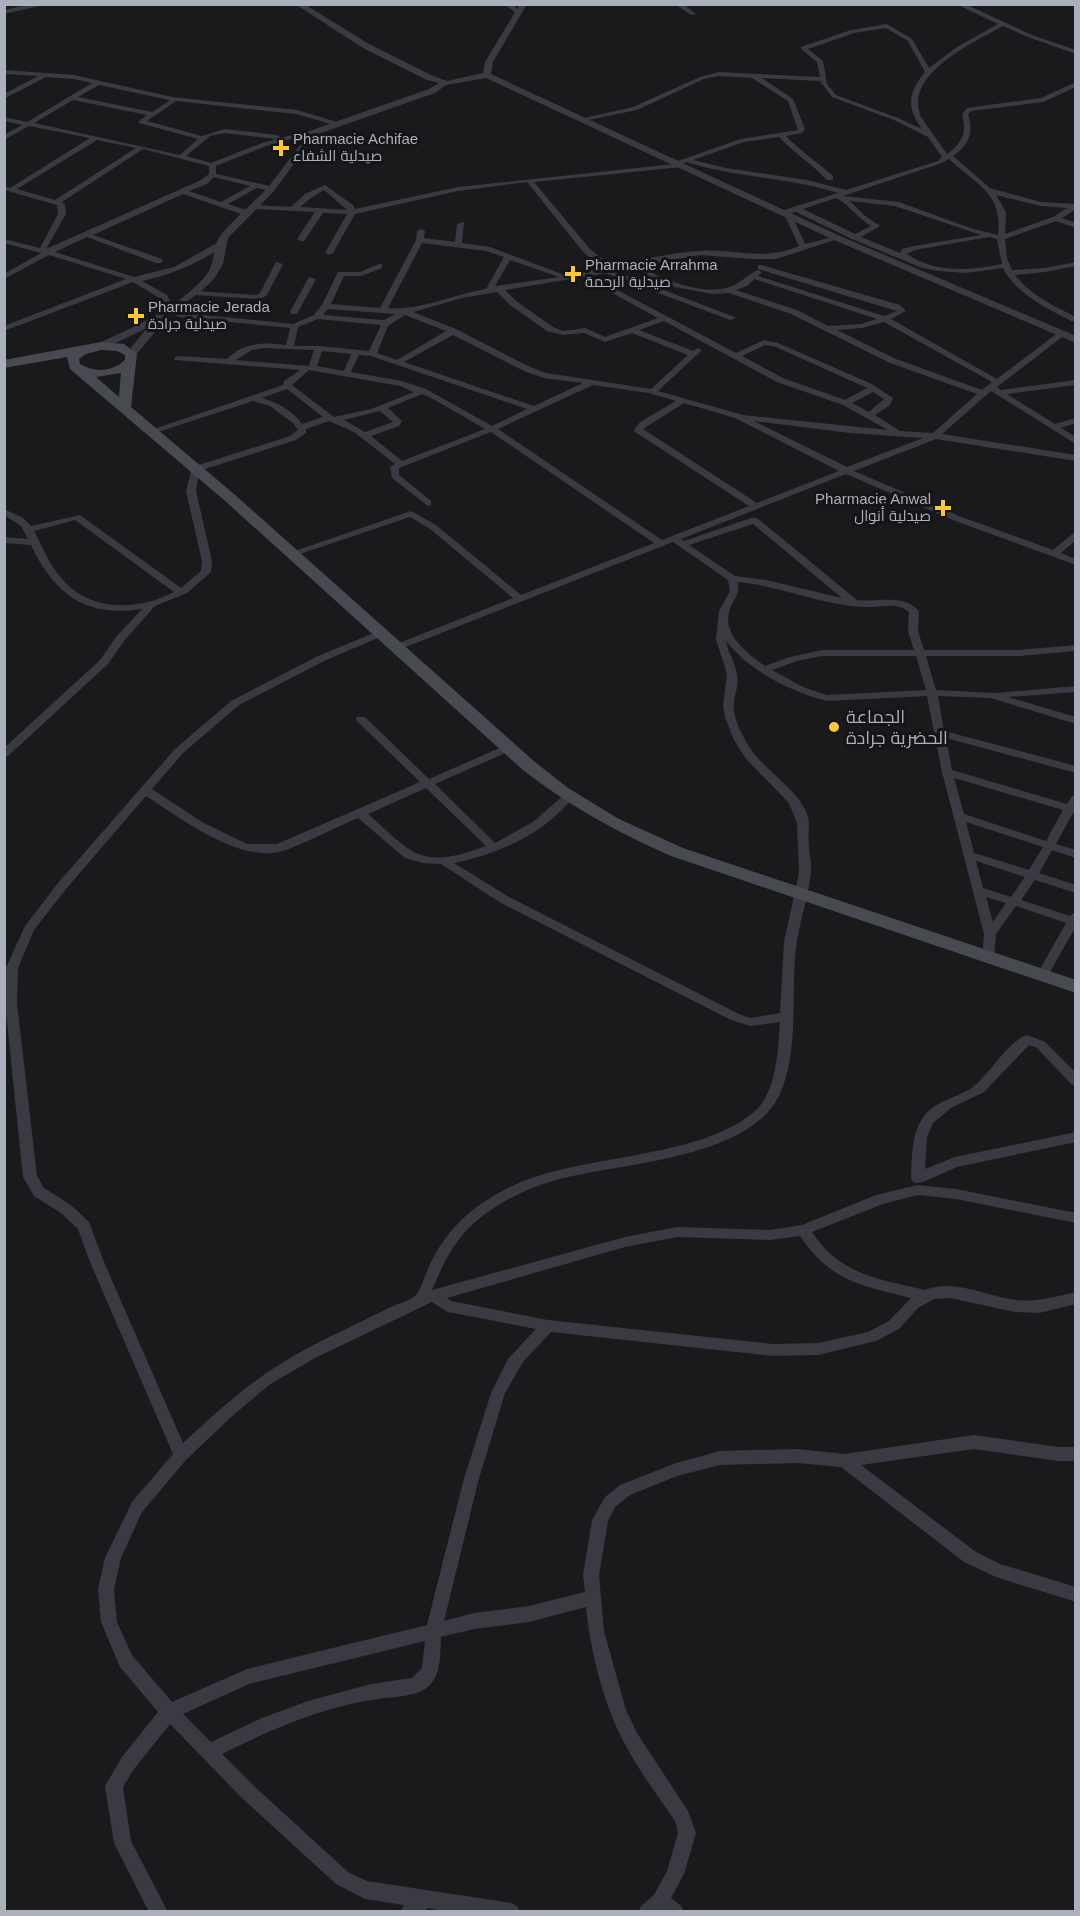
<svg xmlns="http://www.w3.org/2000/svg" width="1080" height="1916" font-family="Arial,Cairo,sans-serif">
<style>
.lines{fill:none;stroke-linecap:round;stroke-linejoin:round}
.minor{fill:#3a3b42;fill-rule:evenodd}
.tertiary{fill:#3a3b42;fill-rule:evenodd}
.secondary{fill:#484a52;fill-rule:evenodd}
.poi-dot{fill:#fcc832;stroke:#151517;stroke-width:2}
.labels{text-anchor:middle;stroke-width:6;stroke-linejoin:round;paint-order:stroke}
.far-poi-label{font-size:15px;fill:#acb0bc;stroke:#151517;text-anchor:start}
.poi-label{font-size:18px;fill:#acb0bc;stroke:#151517;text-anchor:start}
</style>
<rect width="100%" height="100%" fill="#1a1a1c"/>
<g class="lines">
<!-- minor -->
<g class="minor">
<polygon points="504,4 512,4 522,13 517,14"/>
<polygon points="675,4 683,4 696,14 691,15"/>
<path d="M956,4h9l67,31 44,15v4l-48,-17 -25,-11c-30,17 -100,48 -82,91l26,37c16,-12 20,-21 15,-40l5,-6 74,-10 35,-16v5l-33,15 -72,9 -3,3c6,20 1,30 -15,42l37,32 51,14 35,2v5l-14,9 14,5v5l-20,-7 -51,18 2,19 5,12 33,-2 31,-6v4l-31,6 -30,3c15,20 39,31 61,42v4h-5c-25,-13 -55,-27 -68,-53l-37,5 -28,-2 -16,-3 -70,-29 -56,-27 -5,1 14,31 32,-8 4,2 -65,21h-25l-51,-4 -63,11c27,12 59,29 89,22 13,-3 21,-13 32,-18l4,2 -4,4 126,40 13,-5 -139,-42v-4h3l139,40 6,6 -15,8 106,60 62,-47 7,2 -69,53 4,3 75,-10v5l-69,9 48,30 21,-6v5l-15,5 15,9v7l-85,-53 -49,43 134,21v6l-140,-22 -82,32 105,45 94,34 23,-19v9l-15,13 15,6v6l-123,-45 -107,-46 -165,65 3,2 67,-23h6l100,82c21,3 45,-7 62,11l-1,20 6,19h95l57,-5v6l-57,5h-93l10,34 59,3 81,-7v6l-68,5 68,20v7l-85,-26 -53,-2 6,35 132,35v7l-130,-35 6,32 115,34 5,-8 4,-1v18h-3l-17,31 20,6v8l-24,-8 -13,23 37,12v8l-41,-13 -14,20 49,16 6,-5v15l-30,53h-8l-2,-3 30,-53 -50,-17 -20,28 -2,24 -6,4 -4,-1 -2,-3 2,-24 -42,-162 -15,-76 -100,5c-38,-10 -76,-29 -101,-60 2,12 10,22 11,35 2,9 -2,17 -3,26 -2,15 7,31 14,43 15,26 57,47 61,77 0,8 -1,16 0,23 0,9 3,18 2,27 -3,29 -14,56 -16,85 -3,43 3,100 -16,139 -32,64 -161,67 -223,84 -33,9 -67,27 -90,51 -16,17 -25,38 -34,59l193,-53 52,-10 93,3 32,-5 74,-30 42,-10 38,4 120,24v10l-120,-24 -38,-4 -35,9 -71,28c28,43 67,47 113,58 28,-12 63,7 91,10 21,2 39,-3 60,-8v12l-37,9 -24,-1 -65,-14 -16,1 -16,9 -19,21 -23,12 -58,14 -45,1 -222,-24 -28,30 -18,31 -27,89 -34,139 30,-8 55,-7 56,-14 -2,-17 9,-55 13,-23 15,-12 56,-22 44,-12 78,-2 46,5 130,-19 85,12h17v14h-17l-85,-12 -113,16 115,87 24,12 76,23v15l-80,-25 -32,-15 -123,-95 -43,-4 -78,2 -43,11 -47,19 -15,12 -7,14 -9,54 5,56 22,79 11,23 51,78 8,22 -12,41 -13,24 10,8 3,6h-46l3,-6 13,-11 13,-24 11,-38 -3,-12c-17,-25 -36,-50 -50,-77 -21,-38 -35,-94 -39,-137l-57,15 -55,7 -33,8c-1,15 1,35 -11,48 -14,13 -35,11 -52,14 -54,7 -108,31 -156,55l31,31 95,87 19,9 144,22 6,3 3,6h-72l-20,-4 -4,4h-24l4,-7 -39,-6 -29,-15 -95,-87 -71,-73 -36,45 -11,18 8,54 37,71h-19l-35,-69 -9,-57 17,-29 36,-45 -38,-45 -19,-45 -3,-33 7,-31 27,-56 41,-48 -83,-192 -12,-33 -17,-16 -27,-17 -11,-19 -18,-174 1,-35 19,-42 33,-43 117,-134 56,-48 87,-45 63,-26 5,3 -1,2 -59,25 -87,45 -56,48 -31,36 50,33 45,22h30l143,-62 -63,-61 -1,-2 1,-2h8l64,62 75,-33h8l1,2 -1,2 -77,34 60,59 38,-21 32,-28h8l1,2c-28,37 -75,58 -120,67l55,34 230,117 11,4 30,-5 4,-71 15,-69 -2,-50 -8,-20 -43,-44 -12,-19 -9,-23 -2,-11 4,-32 -11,-35 3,-28 11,-20 -2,-11 -55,-38 -275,108 -5,-3 1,-2 119,-47 -83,-69 -20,-12 -116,39 -3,1 -5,-3 125,-43 25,14 85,70 133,-52 -163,-111 -92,36v7l32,26v4l-3,1 -36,-28 -2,-11 5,-3 -41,-32 -25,-11 -23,8v4l-10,7 -97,31 -3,20 16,70 -1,11 -24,21 -32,13 -31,35 -16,23 -100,92 -4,1v-9l96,-88 16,-23 26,-28c-56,9 -88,-15 -111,-64l-27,-2v-6l24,2 -7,-13 -17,-11v-6l19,9 8,8 49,-11 101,73 20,-17 1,-10 -16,-70 6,-24 98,-31 8,-6 -5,-7 -23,-17 -17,-5 -98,32 -7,-2 135,-46 1,-4 16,-11 -125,-10 -1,-2 4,-2 49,3c17,-17 36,-17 59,-14l4,-17 -110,-11 -13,-5 -6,-13 -28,-17 -129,49v-5l122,-47 -77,-24 -45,24v-5l37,-21 -37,-10v-4l36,9 18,-34 -1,-9 -53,-15v-4l6,2 80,-50 -61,-12 -25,14v-5l18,-10 -18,-4v-4l23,5 65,-39 -18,-4 -28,-2 -42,22v-5l34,-18 -34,-2v-4l70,5 98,22 125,13 43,13v2l-2,1 -42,-12 -120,-13 -29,20 55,15 23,-7 52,6 2,1 1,2 38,-9 3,2 -55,15 -50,20v8l58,13 1,2 -4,2 -14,-3 -29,16 22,7v4h-6l-61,-21 -90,41 69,24v4h-6l-69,-26 -32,15 79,25 40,-10 41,-23h6v4c-25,16 -50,27 -79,33l25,14 7,14 10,4 109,11 21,-9 8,-10 16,-33h22l19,-8h3v4l-21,8h-17l-13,28 49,4 36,-68 1,-9 4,-2 4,2 -1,7 31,4 2,-18 7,-2 -2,21 28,4 77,29 37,-8 -20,-15 -57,-71 -69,9 -103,23 -22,39 -4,2 -4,-2 22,-39 -24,-1 -19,28h-3l-4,-2 18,-27 -60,-3h-3v-4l39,2 14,-13 20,-9 28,20 2,4 103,-22 216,-23 1,-2 66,-23 57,-9 -10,-29 -36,-23 -33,-2 -15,3 -67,31 -54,11 -3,-2 53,-12 67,-30 19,-5 101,5 -3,-15 -16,-13v-2l50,-17 36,-6 25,15 17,29 28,-21 41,-23zM886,28l22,13 17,31c-17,21 -19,35 -3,57l-24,-11 -62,-23 -9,-11 -4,-23 -15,-12 46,-16zM762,78l58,3 12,16 62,23 34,17 14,20 -4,4 -92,29 -39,-10 -81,-12 -33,-8 51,-18 35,-5c15,16 33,27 48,43h6v-4c-15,-14 -33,-25 -47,-40l16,-3 3,-4 -12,-30zM99,85l70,15v1l-17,11 -74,-15zM73,100l74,15 -8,6v2l59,16 -18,16 -146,-32zM225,133l51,6 -14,4 -51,20 -25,-7 24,-20zM97,140l39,8 -81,52 -38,-11zM143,149l66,17v8l-8,6 -155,69 20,-35 -1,-10 -3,-2zM949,159c27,26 54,33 49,76l-28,-7 -71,-26 -56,-6 99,-33zM686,162c50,16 103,15 152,31l-54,17 -1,2 16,34c-37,16 -64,2 -100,5 -30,2 -59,9 -87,16l-22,-18 -56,-67 148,-15 4,-2 -3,-2zM214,177l36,9 -29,16 -32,-11 18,-7zM324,190l23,20 -47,-3 11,-9zM996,195l45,11 26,2 -14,9 -48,17 1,-22zM836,198c11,5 22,20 35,28l-16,8 -52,-25zM850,201l45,5 86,29 -67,11 -12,3 -2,4 -39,-16 19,-11 -16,-11zM989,237l8,2 5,25c-31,7 -68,9 -95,-10l8,-4zM422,243l64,8 18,6 -18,32c-31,5 -68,22 -98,19zM510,260l49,17 -64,9zM629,267l46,20 37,7 17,-1 62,21 99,49 87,31 -44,39 -33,-2 -25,-16 15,-10 3,-7 -21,-14 -94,-41 -14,-3 -28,13 -145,-77 14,-3 125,47 7,-2 -123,-47zM583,277l75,41 -53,19 -20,-9 -22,3 -10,-4 -37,-26 -11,-11zM754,279l123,40 -16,5 -33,2 -31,-16 -61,-20 11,-4zM497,292l13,13 37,26 15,4 22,-2 21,9 27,-9 56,22 -37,34 -105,-16 -16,-6 -74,-38 -43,-17 49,-14zM328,309l67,5 -11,6 -61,-5zM405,315l41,16 -49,29 -20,-7 11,-27zM318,319l63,6 -12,26 -50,-5h-25l4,-19zM664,321l113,61 66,23 45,25 -145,-15 -85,-24 44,-41 -4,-2 -5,3 -54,-21zM884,322l108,60 -10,8 -86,-31 -59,-29 25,-2zM453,335l71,36 20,7 39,5 -49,23 -130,-44zM765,345l11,2 91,41 -22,12 -62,-22 -41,-22zM263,348l51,2 -5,16 -73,-6 16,-10zM322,351l29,3 -7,17 -27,-5zM359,355l12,1 156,53 -35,17 -66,-37 -24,-8 -51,-9zM309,370l91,16 14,6 -43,17 -37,8 -42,-32zM593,385l56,8 27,8 -36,21 -6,8 1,2 114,74 -87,34 -164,-111zM287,389l36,28 -21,7c-9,-13 -25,-22 -40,-26zM873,392l11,7 -15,13 -17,-9zM422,394l11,5 52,30 -83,32 -31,-25 28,-10 3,-5 -14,-13zM684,403l51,15 104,53 -82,32 -114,-74zM380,411l13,11 -28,10 -21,-12zM754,421l96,12 73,5 -76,29zM75,520l99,72c-36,19 -84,20 -112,-13 -13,-14 -19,-32 -28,-48zM753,524l89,74 -76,-18 -31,-4 -46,-31zM738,582c43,4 83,23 126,25 15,1 32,-6 45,5l-1,19 6,19h-92l-32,7 -25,9c-18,-13 -44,-32 -35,-57 4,-11 10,-15 8,-27zM822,656h94l10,34 -99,5 -24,-8 -31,-17 25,-9zM954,778l109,32 -17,31 -82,-27zM426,788l60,58c-21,8 -49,17 -70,7 -14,-6 -36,-29 -48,-39zM146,796c34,22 94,68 137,55 25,-9 51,-23 75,-33l47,40 18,5 18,1 60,39 230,117 19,6 30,-4c-2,28 -3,70 -26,90 -57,48 -171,41 -242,74 -36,17 -63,40 -81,76 -4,8 -10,27 -15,33 -5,5 -18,9 -25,12 -28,14 -57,27 -85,42 -49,26 -83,57 -123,94l-79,-181 -15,-40 -18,-17 -27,-17 -7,-12 -20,-173 1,-35 16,-38 32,-41zM966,822l77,25 -14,23 -55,-17zM976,861l49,16 -14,20 -28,-9zM986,897l20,6 -13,19zM800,1236c30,45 62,50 111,62l-22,23 -21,11 -50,11 -45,1 -225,-24 -97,-19 -4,-3 178,-51 52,-10 93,3zM432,1302l16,10 88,17 -28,30 -17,34 -28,89 -36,143 -180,44 -75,33 -40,-47 -15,-33 -3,-33 7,-31 21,-46 44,-52 45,-43 38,-32 46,-27zM425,1641l-3,27 -10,10 -41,6 -63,17 -46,17 -51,24 -28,-28 66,-30z"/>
<polygon points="276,262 283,264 267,295 261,299 195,295 191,293 195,291 257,295 260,293"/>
<polygon points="309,277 316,279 297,314 291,314 290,312"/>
<path d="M1027,1035l18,7 31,31v13l-5,-2 -34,-36 -8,-3 -45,47 -33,16 -18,15 -6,14 -2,32 30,-12 121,-25v10l-119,25 -34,15 -5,1 -5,-1 -2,-4c1,-21 0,-41 11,-59 12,-19 34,-20 51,-32 17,-13 35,-46 54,-52z"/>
</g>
<!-- tertiary -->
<g class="tertiary">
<polygon points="31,4 48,4 4,14 4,10"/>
<path d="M295,4h9l65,40 64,32 14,5 36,-8 2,-11 35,-58h7l-34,58 -2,12 349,162 236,100v7l-242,-103 -348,-162 -40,7 -11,8 -114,40 -14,13 -33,45 -46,47 -5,26 -9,15 -14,13 -29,21 -36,43 -9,-2 21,-26 -42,20h-8v-4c37,-17 77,-34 105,-64 16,-16 8,-31 19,-45 14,-18 33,-32 48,-49 16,-19 28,-40 46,-57l114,-40 10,-6 -12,-3 -64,-32z"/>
</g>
<!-- secondary -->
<path class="secondary" d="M101,342l23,2 13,10 -6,53 103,87 301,268 33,26 51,31 64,29 393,132v13l-405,-137c-57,-26 -99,-48 -148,-86l-299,-270 -154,-131 -3,-12 -63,11v-8zM101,350l16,1 8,4v5c-13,12 -30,13 -45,4l-1,-5 7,-5zM121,373l-2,24 -23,-20z"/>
</g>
<!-- markers -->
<g class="poi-dot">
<path d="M278 139h6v6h6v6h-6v6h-6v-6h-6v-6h6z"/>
<path d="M570 265h6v6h6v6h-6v6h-6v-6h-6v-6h6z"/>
<path d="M133 307h6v6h6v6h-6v6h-6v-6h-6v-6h6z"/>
<path d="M940 499h6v6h6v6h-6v6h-6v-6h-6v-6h6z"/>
<circle cx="834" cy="727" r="6"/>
</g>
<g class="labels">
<!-- far-poi labels -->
<g class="far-poi-label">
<text x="293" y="144">Pharmacie Achifae<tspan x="293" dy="17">صيدلية الشفاء</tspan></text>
<text x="585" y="270">Pharmacie Arrahma<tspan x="585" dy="17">صيدلية الرحمة</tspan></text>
<text x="148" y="312">Pharmacie Jerada<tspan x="148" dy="17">صيدلية جرادة</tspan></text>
<text x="931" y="504" text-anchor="end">Pharmacie Anwal<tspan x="931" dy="17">صيدلية أنوال</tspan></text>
</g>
<!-- poi labels -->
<g class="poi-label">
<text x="846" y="723">الجماعة<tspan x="846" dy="21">الحضرية جرادة</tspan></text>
</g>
</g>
<!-- border -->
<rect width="1080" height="1916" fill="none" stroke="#acb0bc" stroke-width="12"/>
</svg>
